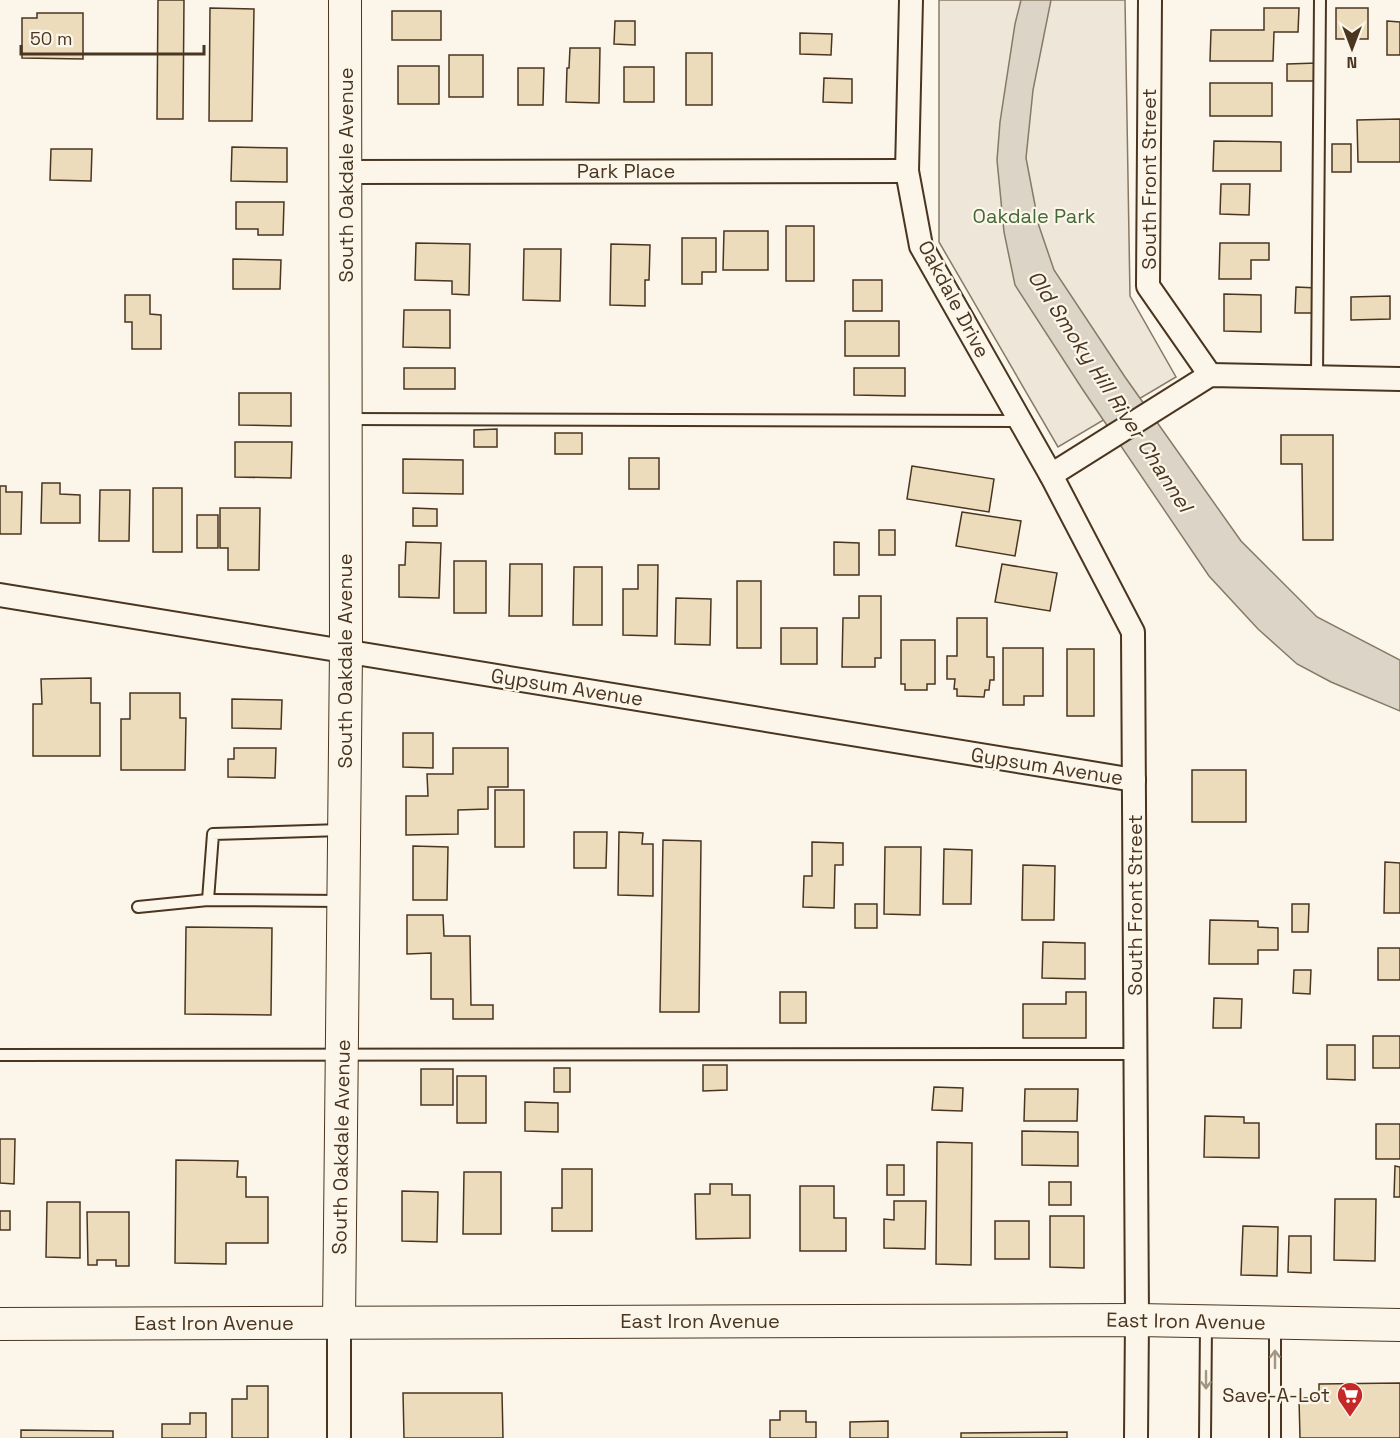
<svg xmlns="http://www.w3.org/2000/svg" width="1400" height="1438" font-family="'Space Grotesk',sans-serif">
<style>
.green{fill:#ede6d9;stroke:#887966;stroke-width:1.5}
.water{fill:#dcd4c6;stroke:#887966;stroke-width:1.5}
.building{fill:#ecdcbc;stroke:#4a3520;stroke-width:1.5}
.lines{fill:none;stroke-linecap:round;stroke-linejoin:round}
.lane-casing{stroke:#4a3520;stroke-width:14}
.street-casing{stroke:#4a3520;stroke-width:26}
.secondary-casing{stroke:#4a3520;stroke-width:34}
.lane{stroke:#fbf6e9;stroke-width:10}
.street{stroke:#fbf6e9;stroke-width:22}
.secondary{stroke:#fbf6e9;stroke-width:32}
.oneway{stroke:#a29684}
.labels{text-anchor:middle;stroke-width:4.5;stroke-linejoin:round;paint-order:stroke}
.street-label{font-size:20px;fill:#4a3520;stroke:#fbf6e9}
.park-label{font-size:20px;fill:#436837;stroke:#fbf6e9}
.poi-label{font-size:20px;fill:#4a3520;stroke:#fbf6e9;text-anchor:end}
.water-label{font-size:21px;font-style:italic;fill:#4a3520;stroke:#fbf6e9}
</style>
<rect width="100%" height="100%" fill="#fbf6e9"/>
<!-- green -->
<polygon class="green" points="939,0 1125,0 1130,296 1176,377 1058,447 939,242"/>
<!-- water -->
<polygon class="water" points="1021,0 1051,0 1033,90 1026,158 1039,226 1054,270 1125,377 1241,541 1317,617 1400,660 1400,711 1331,682 1297,664 1258,629 1209,576 1083,390 1015,285 1004,232 997,160 1000,122 1015,24"/>
<!-- building -->
<g class="building">
<polygon points="158,0 184,0 183,119 157,119"/>
<polygon points="210,8 254,9 252,121 209,121"/>
<polygon points="1264,8 1299,8 1298,32 1274,32 1273,61 1210,61 1211,30 1264,30"/>
<rect x="1336" y="8" width="32" height="31"/>
<rect x="392" y="11" width="49" height="29"/>
<polygon points="37,13 83,13 83,59 22,58 22,18 37,18"/>
<polygon points="615,21 635,21 635,45 614,44"/>
<polygon points="1387,21 1400,22 1400,55 1387,55"/>
<polygon points="800,33 832,34 831,55 800,54"/>
<polygon points="570,48 600,48 599,103 566,102 567,68 569,68"/>
<rect x="686" y="53" width="26" height="52"/>
<rect x="449" y="55" width="34" height="42"/>
<polygon points="1317,63 1317,81 1287,81 1287,64"/>
<rect x="398" y="66" width="41" height="38"/>
<rect x="624" y="67" width="30" height="35"/>
<polygon points="518,68 544,68 543,105 518,105"/>
<polygon points="824,78 852,79 852,103 823,102"/>
<rect x="1210" y="83" width="62" height="33"/>
<polygon points="1400,119 1400,162 1358,162 1357,120"/>
<polygon points="1214,141 1281,142 1281,171 1213,171"/>
<rect x="1332" y="144" width="19" height="28"/>
<polygon points="232,147 287,148 287,182 231,181"/>
<polygon points="51,149 92,149 91,181 50,180"/>
<polygon points="1221,184 1250,184 1249,215 1220,214"/>
<polygon points="236,202 284,202 283,235 258,235 258,229 236,229"/>
<rect x="786" y="226" width="28" height="55"/>
<polygon points="724,231 768,231 768,270 723,270"/>
<polygon points="682,238 716,238 716,272 702,272 702,284 682,284"/>
<polygon points="416,243 470,244 469,295 452,294 452,281 415,280"/>
<polygon points="1220,243 1269,243 1269,260 1251,260 1251,279 1219,279"/>
<polygon points="611,244 650,245 649,280 645,280 645,306 610,305"/>
<polygon points="524,249 561,249 560,301 523,300"/>
<polygon points="233,259 281,260 280,289 233,289"/>
<rect x="853" y="280" width="29" height="31"/>
<polygon points="1296,287 1317,288 1317,313 1295,313"/>
<polygon points="1224,294 1261,295 1261,332 1224,331"/>
<polygon points="125,295 150,295 150,314 161,315 161,349 132,349 132,322 125,322"/>
<polygon points="1390,296 1390,319 1351,320 1351,297"/>
<polygon points="404,310 450,310 450,348 403,347"/>
<rect x="845" y="321" width="54" height="35"/>
<rect x="404" y="368" width="51" height="21"/>
<polygon points="854,368 905,368 905,396 854,395"/>
<polygon points="239,393 291,393 291,426 239,425"/>
<polygon points="497,429 497,447 474,447 474,430"/>
<rect x="555" y="433" width="27" height="21"/>
<polygon points="1281,435 1333,435 1333,540 1303,540 1302,464 1281,464"/>
<polygon points="235,442 292,442 291,478 235,477"/>
<rect x="629" y="458" width="30" height="31"/>
<polygon points="403,459 463,460 463,494 403,493"/>
<polygon points="912,466 994,479 989,512 907,499"/>
<polygon points="42,483 60,483 60,494 80,495 80,523 41,523"/>
<polygon points="0,486 6,486 6,492 22,492 21,534 0,534"/>
<rect x="153" y="488" width="29" height="64"/>
<polygon points="100,490 130,490 129,541 99,541"/>
<polygon points="220,508 260,508 259,570 228,570 228,548 220,548"/>
<polygon points="413,508 437,509 437,526 413,526"/>
<polygon points="962,512 1021,521 1015,556 956,546"/>
<rect x="197" y="515" width="21" height="33"/>
<rect x="879" y="530" width="16" height="25"/>
<polygon points="406,542 441,543 439,598 399,597 399,565 405,565"/>
<polygon points="834,542 859,543 859,575 834,575"/>
<rect x="454" y="561" width="32" height="52"/>
<polygon points="510,564 542,564 542,616 509,616"/>
<polygon points="1002,564 1057,573 1050,611 995,602"/>
<polygon points="638,565 658,565 657,636 623,635 623,589 638,589"/>
<polygon points="574,567 602,567 602,625 573,625"/>
<rect x="737" y="581" width="24" height="67"/>
<polygon points="859,596 881,596 881,658 875,658 875,667 842,667 843,618 859,618"/>
<polygon points="676,598 711,599 710,645 675,644"/>
<polygon points="957,618 987,618 987,657 994,657 994,680 990,680 989,690 985,690 984,697 957,696 957,689 954,689 955,679 947,679 947,656 957,656"/>
<rect x="781" y="628" width="36" height="36"/>
<polygon points="901,640 935,640 935,684 927,684 927,690 905,690 905,684 901,684"/>
<polygon points="1003,648 1043,648 1043,696 1024,696 1024,705 1003,705"/>
<rect x="1067" y="649" width="27" height="67"/>
<polygon points="91,678 91,703 100,703 100,756 33,756 33,704 42,704 41,679"/>
<polygon points="130,693 180,693 180,718 186,718 185,770 121,770 121,719 130,719"/>
<polygon points="232,699 282,700 281,729 232,728"/>
<polygon points="403,733 433,733 433,768 403,767"/>
<polygon points="234,748 276,748 275,778 228,777 228,759 234,759"/>
<polygon points="453,748 508,748 508,787 488,787 488,809 458,810 458,834 406,835 406,796 428,796 427,774 453,774"/>
<rect x="1192" y="770" width="54" height="52"/>
<rect x="495" y="790" width="29" height="57"/>
<polygon points="574,832 607,832 606,868 574,868"/>
<polygon points="619,832 643,833 642,844 653,844 653,896 618,895"/>
<polygon points="663,840 701,841 699,1012 660,1012"/>
<polygon points="812,842 843,843 843,865 835,865 834,908 803,907 804,876 812,876"/>
<polygon points="413,846 448,847 447,900 413,900"/>
<polygon points="885,847 921,847 920,915 884,914"/>
<polygon points="944,849 972,850 971,904 943,904"/>
<polygon points="1385,862 1400,863 1400,913 1384,913"/>
<polygon points="1023,865 1055,866 1054,920 1022,920"/>
<rect x="855" y="904" width="22" height="24"/>
<polygon points="1292,904 1309,904 1308,932 1292,932"/>
<polygon points="407,915 443,915 444,936 470,936 471,1005 493,1005 493,1019 453,1019 453,999 431,999 431,953 407,954"/>
<polygon points="1210,920 1258,921 1258,927 1278,928 1278,950 1258,950 1258,964 1209,964"/>
<polygon points="186,927 272,928 271,1015 185,1014"/>
<polygon points="1043,942 1085,943 1085,979 1042,978"/>
<rect x="1378" y="948" width="22" height="32"/>
<polygon points="1294,970 1311,970 1310,994 1293,993"/>
<rect x="780" y="992" width="26" height="31"/>
<polygon points="1066,992 1086,992 1086,1038 1023,1038 1023,1004 1066,1004"/>
<polygon points="1214,998 1242,999 1241,1028 1213,1028"/>
<rect x="1373" y="1036" width="27" height="32"/>
<polygon points="1327,1045 1355,1045 1355,1080 1327,1079"/>
<polygon points="703,1065 727,1065 727,1090 703,1091"/>
<rect x="554" y="1068" width="16" height="24"/>
<rect x="421" y="1069" width="32" height="36"/>
<rect x="457" y="1076" width="29" height="47"/>
<polygon points="934,1087 963,1088 962,1111 932,1110"/>
<polygon points="1025,1089 1078,1089 1077,1121 1024,1121"/>
<polygon points="525,1102 558,1103 558,1132 525,1131"/>
<polygon points="1205,1116 1244,1117 1244,1123 1259,1123 1259,1158 1204,1157"/>
<rect x="1376" y="1124" width="24" height="35"/>
<polygon points="1022,1131 1078,1132 1078,1166 1022,1165"/>
<polygon points="0,1139 15,1139 14,1184 0,1183"/>
<polygon points="937,1142 972,1143 971,1265 936,1264"/>
<polygon points="176,1160 238,1161 237,1177 246,1177 246,1197 268,1197 268,1243 226,1243 226,1264 175,1263"/>
<rect x="887" y="1165" width="17" height="30"/>
<polygon points="1395,1166 1400,1167 1400,1197 1394,1197"/>
<polygon points="562,1169 592,1169 592,1231 552,1231 552,1208 562,1208"/>
<polygon points="464,1172 501,1172 501,1234 463,1234"/>
<rect x="1049" y="1182" width="22" height="23"/>
<polygon points="710,1184 732,1184 732,1195 750,1195 750,1238 696,1239 695,1194 710,1194"/>
<polygon points="800,1186 834,1186 834,1218 846,1218 846,1251 800,1251"/>
<polygon points="402,1191 438,1192 437,1242 402,1241"/>
<polygon points="1335,1199 1376,1199 1375,1261 1334,1260"/>
<polygon points="894,1201 926,1201 925,1249 884,1248 884,1219 894,1220"/>
<polygon points="47,1202 80,1202 80,1258 46,1257"/>
<rect x="0" y="1211" width="10" height="19"/>
<polygon points="87,1212 129,1212 129,1266 116,1266 116,1260 97,1260 97,1265 88,1265"/>
<polygon points="1050,1216 1084,1216 1084,1268 1050,1267"/>
<rect x="995" y="1221" width="34" height="38"/>
<polygon points="1243,1226 1278,1227 1277,1276 1241,1275"/>
<polygon points="1289,1236 1311,1236 1311,1273 1288,1272"/>
<polygon points="1400,1383 1400,1438 1300,1438 1299,1398 1319,1398 1319,1384"/>
<polygon points="247,1386 268,1386 268,1438 232,1438 232,1399 247,1399"/>
<polygon points="403,1393 502,1393 503,1438 404,1438"/>
<polygon points="780,1411 806,1411 806,1422 816,1422 816,1438 770,1438 770,1420 780,1420"/>
<polygon points="190,1413 206,1413 206,1438 162,1438 162,1424 190,1424"/>
<polygon points="888,1421 888,1438 850,1438 850,1422"/>
<polygon points="21,1430 113,1431 113,1438 21,1438"/>
<polygon points="1067,1432 1067,1438 961,1438 961,1433"/>
</g>
<g class="lines">
<!-- lane casing -->
<g class="lane-casing">
<g id="lane">
<polyline points="1317,377 1320,0"/>
<polyline points="348,419 1020,421"/>
<polyline points="208,900 213,834 341,830"/>
<polyline points="138,907 208,900 340,901"/>
<polyline points="0,1055 1136,1054"/>
<polyline points="1275,1324 1275,1438"/>
<polyline points="1205,1438 1206,1325"/>
</g>
</g>
<!-- street casing -->
<g class="street-casing">
<g id="street">
<polyline points="911,0 907,171 921,246 1051,475 1133,632 1137,1320 1136,1438"/>
<polyline points="1150,0 1148,286 1210,375"/>
<polyline points="346,172 907,171"/>
<polyline points="1051,475 1210,375 1400,379"/>
<polyline points="0,595 1134,780"/>
<polyline points="339,1438 339,1323"/>
</g>
</g>
<!-- secondary casing -->
<g class="secondary-casing">
<g id="secondary">
<polyline points="339,1323 346,650 345,0"/>
<polyline points="0,1324 1137,1320 1400,1325"/>
</g>
</g>
<!-- lane -->
<use href="#lane" class="lane"/>
<!-- street -->
<use href="#street" class="street"/>
<!-- secondary -->
<use href="#secondary" class="secondary"/>
</g>
<!-- one-way arrows -->
<defs><path id="oneway-shaft" d="M-6 0H5M1.5-3L5.5 0L1.5 3" fill="none" stroke-width="1.6" stroke-linecap="round" stroke-linejoin="round" transform="scale(1.5)"/></defs>
<g class="oneway">
<use href="#oneway-shaft" transform="translate(1275 1359) rotate(-90)"/>
<use href="#oneway-shaft" transform="translate(1206 1380) rotate(90)"/>
</g>
<!-- icons -->
<defs>
<g id="supermarket-pin" transform="scale(1.35)"><path d="M0 17L-7.5 6A9.5 9.5 0 1 1 7.5 6Z" fill="#c62828" stroke="#fbf6e9"/><path d="M-6-5.5h2.5l.6 2H6L4.5 2H-2.5L-4.4-4H-6ZM-1.5 3.2a1.3 1.3 0 1 0 .1 0ZM3 3.2a1.3 1.3 0 1 0 .1 0Z" fill="#fff"/></g>
</defs>
<g fill-rule="evenodd">
<use href="#supermarket-pin" x="1350" y="1395"/>
</g>
<g class="labels">
<!-- street labels -->
<g class="street-label">
<text x="626" y="178">Park Place</text>
<text transform="translate(346 175) rotate(-90)" y="7">South Oakdale Avenue</text>
<text transform="translate(1149 179) rotate(-90)" y="7">South Front Street</text>
<text transform="translate(954 299) rotate(62)" y="7">Oakdale Drive</text>
<text transform="translate(345 661) rotate(-90)" y="7">South Oakdale Avenue</text>
<text transform="translate(567 687) rotate(9)" y="7">Gypsum Avenue</text>
<text transform="translate(1047 766) rotate(9)" y="7">Gypsum Avenue</text>
<text transform="translate(1135 905) rotate(-90)" y="7">South Front Street</text>
<text transform="translate(341 1147) rotate(-89)" y="7">South Oakdale Avenue</text>
<text x="700" y="1328">East Iron Avenue</text>
<text transform="translate(1186 1321) rotate(1)" y="7">East Iron Avenue</text>
<text x="214" y="1330">East Iron Avenue</text>
</g>
<!-- park labels -->
<g class="park-label">
<text x="1034" y="223">Oakdale Park</text>
</g>
<!-- poi labels -->
<g class="poi-label">
<text x="1330" y="1402">Save-A-Lot</text>
</g>
<!-- water labels -->
<g class="water-label">
<text transform="translate(1110 391) rotate(57)" y="7">Old Smoky Hill River Channel</text>
</g>
</g>
<!-- north arrow -->
<g transform="translate(1352 48) rotate(180)" stroke="#fbf6e9" stroke-width="4.5" paint-order="stroke">
<path d="M0-4.5L10 22L0 15L-10 22Z" fill="#4a3520"/>
<text y="-9" font-size="16" font-weight="bold" text-anchor="middle" fill="#4a3520">N</text>
</g>
<!-- scale -->
<path d="M21 45v9h183v-9" fill="none" stroke="#4a3520" stroke-width="3"/>
<text x="30" y="45" font-size="18" fill="#4a3520" stroke="#fbf6e9" stroke-width="4.5" paint-order="stroke">50 m</text>
</svg>
